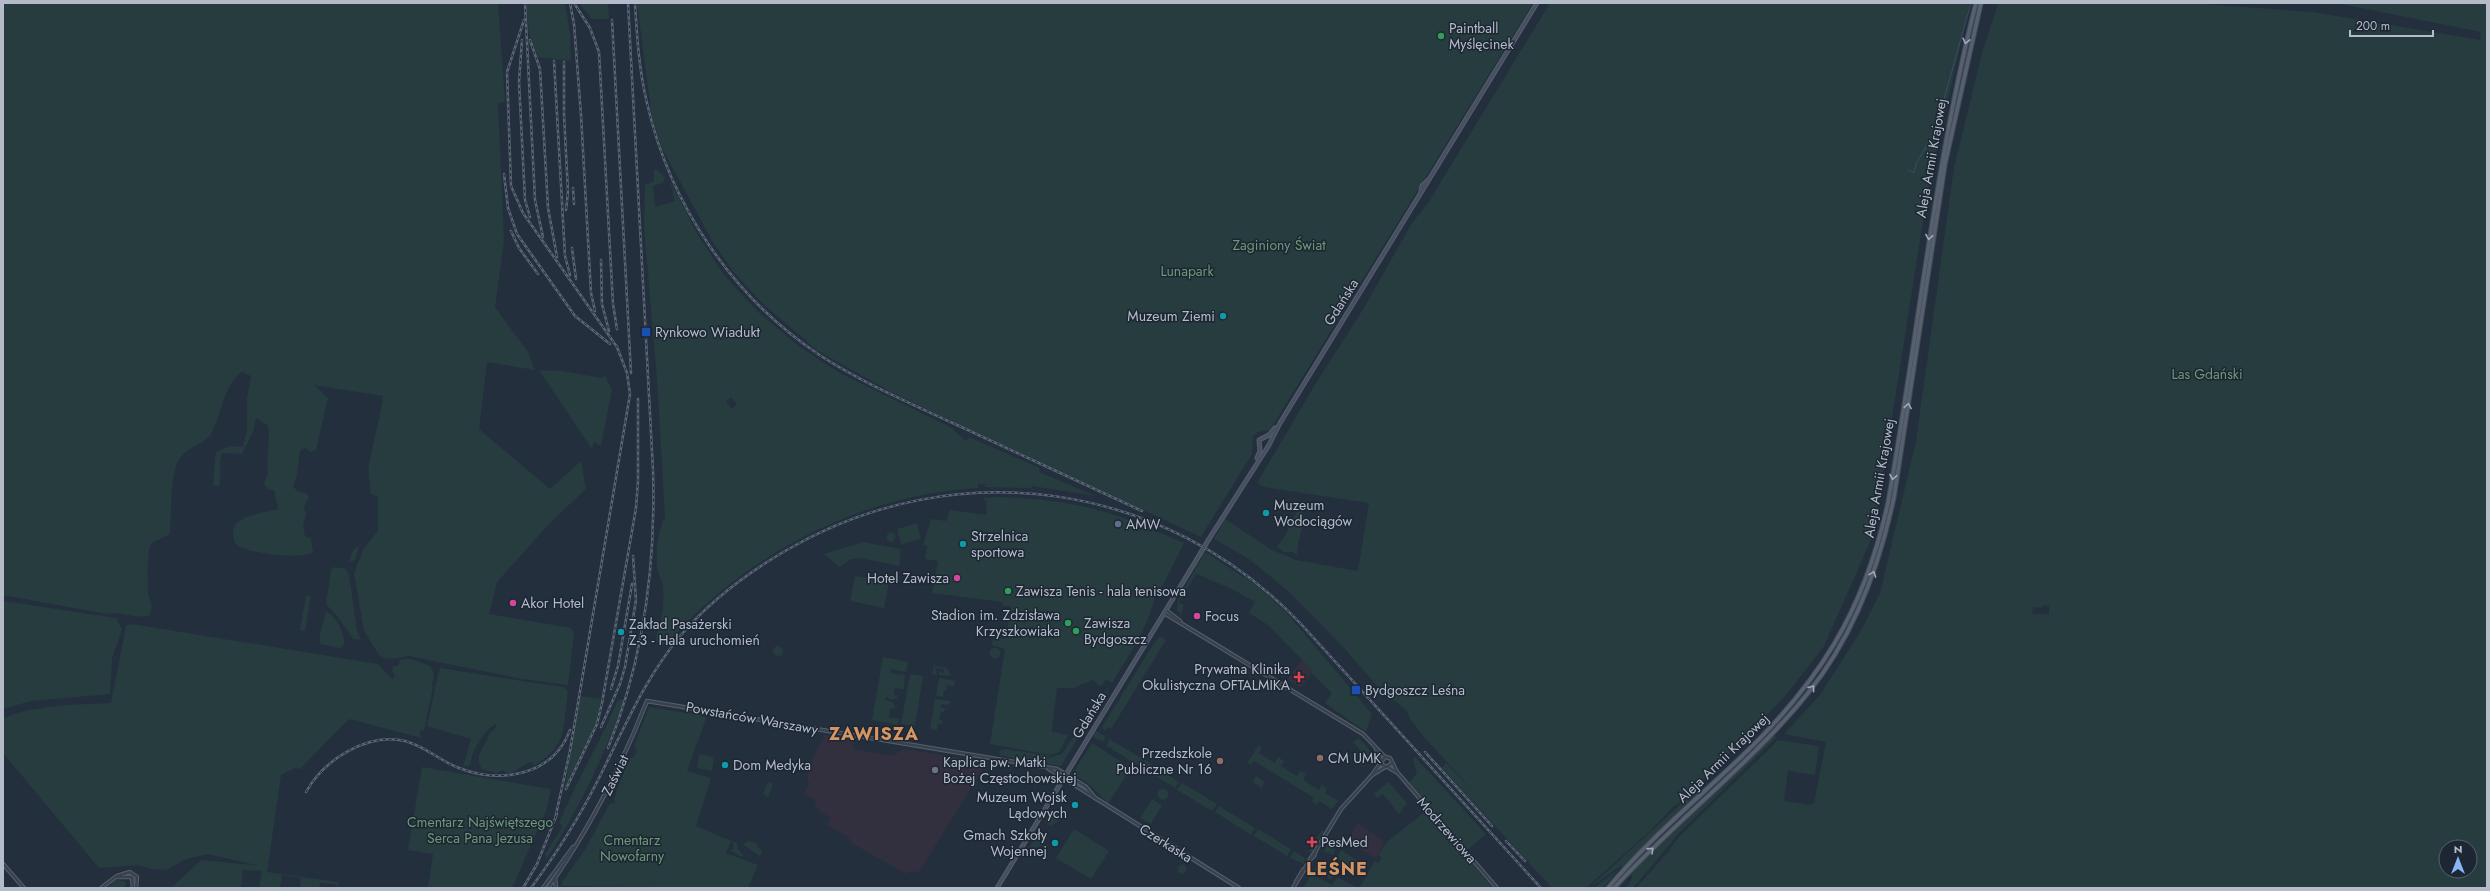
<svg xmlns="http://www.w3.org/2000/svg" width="2490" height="891" font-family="Jost,sans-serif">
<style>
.medical{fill:#32303f}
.green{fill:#263c3f;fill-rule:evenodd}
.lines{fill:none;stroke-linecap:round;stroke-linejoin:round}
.stream{stroke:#394c67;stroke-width:1}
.tertiary-casing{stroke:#565f6c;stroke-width:4.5}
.secondary-casing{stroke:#565f6c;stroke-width:5}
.primary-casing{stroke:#414a57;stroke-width:5.5}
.tertiary{stroke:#38414e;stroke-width:2.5}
.secondary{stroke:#465061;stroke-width:3}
.primary{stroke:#56606e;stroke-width:3.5}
.rail-casing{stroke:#5a6575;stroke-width:2.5}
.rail{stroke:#1d2633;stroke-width:1;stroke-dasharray:3;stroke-linecap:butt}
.secondary-bridge-casing{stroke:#565f6c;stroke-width:5;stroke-linecap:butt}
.secondary-bridge{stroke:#465061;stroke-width:3}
.oneway{stroke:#a1aab7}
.leisure-dot{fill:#2e9e5b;stroke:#1d2633;stroke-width:1.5}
.culture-dot{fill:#0f9aa8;stroke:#1d2633;stroke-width:1.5}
.transit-dot{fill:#1a4fb4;stroke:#1d2633;stroke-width:1.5}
.service-dot{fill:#5c6f8a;stroke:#1d2633;stroke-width:1.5}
.hotel-dot{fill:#d1479c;stroke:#1d2633;stroke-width:1.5}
.health-dot{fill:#e0444e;stroke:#1d2633;stroke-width:1.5}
.education-dot{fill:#8d6e63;stroke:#1d2633;stroke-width:1.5}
.worship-dot{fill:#6b7280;stroke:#1d2633;stroke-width:1.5}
.labels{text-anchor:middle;stroke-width:3;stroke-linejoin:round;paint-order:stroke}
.poi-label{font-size:14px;fill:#b4bcc9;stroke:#1d2633;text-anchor:start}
.street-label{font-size:14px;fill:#b4bcc9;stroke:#1d2633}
.park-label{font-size:14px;fill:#6b9a76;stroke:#1d2633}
.district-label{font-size:18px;font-weight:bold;letter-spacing:1px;fill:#d59563;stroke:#1d2633}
</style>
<rect width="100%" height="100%" fill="#242f3e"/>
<!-- medical -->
<g class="medical">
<polygon points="1302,659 1313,670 1301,688 1288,680"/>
<polygon points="824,735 854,740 853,749 893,756 903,749 987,762 919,872 909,871 907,874 853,844 848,837 827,825 831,818 820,811 814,803 816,800 804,794 810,783 808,782 808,770"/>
<polygon points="1358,823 1385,842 1375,858 1347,841"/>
</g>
<!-- green -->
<g class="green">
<path d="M3,3h495l7,99 -7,1 6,138 -9,66 33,45 7,18 -48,-8 -8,67 71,60 31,-28 5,28 -35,33 -54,60 -8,32 82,14 3,6 -6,51 -45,-6 -1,2 42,6 4,5c-6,36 1,52 -33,73l-4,-3c-9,2 -14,10 -23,12l-5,-4 -7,3 -14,-4c-8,-12 0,-20 6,-30l-1,-2 9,-10v-3c-11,5 -18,19 -23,29 -2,4 -1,8 -3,12l-7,2 8,-28 -44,-13 8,-37 -2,-3 -8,40 -1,4 -5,2 3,6 -73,-19 -49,50 -5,-1 -14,7 -14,97 71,10v6l-2,-4 -16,-1 -1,5h-19l1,-10 -19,-3 -2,13h-21l3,-17 -19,-1 -2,18h-70l30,-28 59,6 -52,-12 -21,5 -22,11 -14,-1 -12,-4 -40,3 -96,-115v-35c38,-14 68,-13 108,-15l15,-77 6,-2 246,40 14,15 3,-2 -3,-7 1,-4h5l2,-6c8,-4 22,3 30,6l4,8 -2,11 3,2 5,-19 82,13v-2l-113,-23 -17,3 -8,-1 -5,-3 -15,-24 -10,-58 9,-23 15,-20v-33l-8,-4c1,-10 -3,-19 -1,-28 4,-23 11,-46 14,-69l-69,-11 14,13 -12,52 -4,2 -8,-4 -4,3 -3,24 -4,11 4,5 10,3 2,3 -5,10 2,8 -3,10 2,11 6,3 2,13c-11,8 -66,2 -77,-8 -3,-3 -2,-7 -3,-11 0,-4 1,-8 5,-11 9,-7 28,-10 40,-13l-4,-19 -7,-1 -3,-6 4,-10 -1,-8 2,-33 -1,-6 -12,-8 -3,14 -11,22 -20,-1c-4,12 0,23 -3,33h-5l-1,-4 3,-30 14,-6 13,1 4,-17v-32l4,-22 -9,-4c-18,11 -20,43 -31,62 -7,12 -27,11 -35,32 -5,14 -5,51 -6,67 -6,7 -14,5 -19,11 -4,5 -3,39 -3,47 1,10 6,14 2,24 -13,5 -29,-4 -43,-1l-104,-19z"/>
<polygon points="526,3 565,3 570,33 571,61 538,57 529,33"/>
<polygon points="579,3 608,3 609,19 592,19"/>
<polygon points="637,3 1533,3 1270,430 1258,432 1253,436 1252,454 1201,537 895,394 818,351 760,301 732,270 712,241 662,148 652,118"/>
<polygon points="1550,3 1970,3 1929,183 1880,494 1871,540 1824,646 1787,694 1683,800 1674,806 1650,831 1586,888 1552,888 1442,768 1446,763 1477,795 1424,737 1410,719 1406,710 1378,687 1344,648 1287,590 1249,559 1214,539 1225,519 1272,550 1296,560 1358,571 1369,503 1264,487 1257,483 1316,383 1362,311 1412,223 1428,203"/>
<path d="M1998,3h194l120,9 168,28 1,-8 -145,-29h151v885h-851l32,-36 8,-12 102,-100 41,6 -4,29 -27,-4 -4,30 26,4 4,-2 12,-61 -42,-8 36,-39 42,-66 18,-36 36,-152 38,-274 29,-117zM2044,605l5,1v8h-17l1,-7 8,1zM2446,847h24v24h-24z"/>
<path d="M656,169l9,8 -2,6 -10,3 2,21 20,-6 -5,-20 28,54 26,40 34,37 42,35 38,25 114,56 14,13 3,-4 71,31 -1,4 57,24 -64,-10 -1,2 -46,-1v-3h-7v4c-118,7 -230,65 -309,153l-10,6 -3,-10c5,-13 9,-36 7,-51 0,-5 -4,-10 -5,-15 -3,-16 -1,-39 7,-54l-8,-139 -13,-150 1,-43 9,-4v-10zM731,397l6,7 -5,5 -6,-7z"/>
<polygon points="539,370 561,371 602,378 605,376 612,389 601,446 594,442 592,449"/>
<path d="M997,497c41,1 84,6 124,20 21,8 42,17 63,26l-21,42 -7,6c-6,34 -26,62 -44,92l-6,-4 -5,8 -8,-7 -20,8h-16l-5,42 1,2 15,3 -9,17 -8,3 -61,-11 15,-95 -14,-4 3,-6 12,-1 5,-31 -9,-2v-3l-70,-9 6,-32 -13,-2 2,-13 -4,-1 8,-26 15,2 4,-11 36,5 1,-15 -3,1v-3z"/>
<path d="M1302,510c5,11 -5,29 -5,45l-4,-3h-9l-7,-5 8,-11 11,-23z"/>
<polygon points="917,523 921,539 901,544 897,529"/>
<circle cx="891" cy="537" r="4.5"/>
<polygon points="863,542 901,549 899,566 860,558 851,559 839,567 824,554"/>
<polygon points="359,546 355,560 349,562 353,550"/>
<polygon points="1205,552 1256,585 1287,613 1372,714 1366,732 1325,703 1332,693 1311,673 1312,670 1268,625 1249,613 1255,602 1234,590 1196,574 1179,602 1184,605 1181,614 1177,611 1178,600"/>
<polygon points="334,567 346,569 349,575 357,630 361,640 353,639 337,616 326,604 331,570"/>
<polygon points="855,576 889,582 884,608 850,601"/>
<polygon points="306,596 311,596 305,631 300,630"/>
<polygon points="3,601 116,618 122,630 112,658 110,694 31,701 3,709"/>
<path d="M326,611c10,6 19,21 18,33l-4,4 -20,-4v-9z"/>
<polygon points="1160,636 1166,640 1111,729 1108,727 1105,731 1102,727 1151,648"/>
<circle cx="778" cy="651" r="5"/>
<circle cx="995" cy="653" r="5.5"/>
<polygon points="883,657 908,662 906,672 891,669 890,673 905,675 904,689 895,688 894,695 897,695 897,698 891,700 886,696 885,700 893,702 895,709 890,708 889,717 899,719 898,725 872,720"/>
<polygon points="934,666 947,668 951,676 939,675 939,672 944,673 944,669 935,668 937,675 932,674"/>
<polygon points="910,674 923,676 915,726 901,724"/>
<polygon points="939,678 955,681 954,686 946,685 947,690 944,690 943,697 936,696"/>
<polygon points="1108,688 1109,689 1085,725 1084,725"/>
<polygon points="580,696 601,699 596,724 564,792"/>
<path d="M621,699l3,1c-20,56 -44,108 -77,158l-2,-4 18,-28 -4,-3c17,-41 41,-80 58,-121z"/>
<polygon points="935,699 951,701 948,705 941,704 941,708 945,708 944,712 941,712 939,720 942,720 942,724 938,723 937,730 930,729"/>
<polygon points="649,707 707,716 687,771 711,778 696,826 731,841 726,853 758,865 748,888 562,886 562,882 585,850 609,805 615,802 614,799 629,758 634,757 637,751 634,746"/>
<polygon points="1083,727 1084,728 1061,766 1037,762 1042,760 1035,762 999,755 1000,751 1005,749 1051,756 1047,758 1062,754 1074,736 1076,737"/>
<polygon points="1096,731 1105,736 1104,742 1094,738 1093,734"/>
<polygon points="1774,735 1777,737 1679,833 1633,888 1626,888 1633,877 1630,874"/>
<polygon points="1359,738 1375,756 1368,760 1353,742"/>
<polygon points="1109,739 1143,759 1139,766 1107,746"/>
<polygon points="1092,743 1131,768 1108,804 1091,786 1073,773"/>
<polygon points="1258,746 1262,747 1259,753 1275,763 1278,757 1284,761 1281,766 1297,776 1300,771 1306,774 1303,780 1319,790 1322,785 1327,789 1325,793 1338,801 1332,809 1319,801 1317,805 1312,802 1314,798 1254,761 1251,765 1247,763"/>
<polygon points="699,754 714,757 712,771 697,768"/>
<polygon points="1415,757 1486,834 1467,850 1409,782 1417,773 1413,759"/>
<polygon points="1145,760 1179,782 1175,788 1141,767"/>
<polygon points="422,767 551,789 546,811 512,888 428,888 433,854 408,850"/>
<polygon points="1256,776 1264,781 1262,788 1253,782"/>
<polygon points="768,782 773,784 768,797 763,794"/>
<polygon points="1388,782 1407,803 1399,814 1383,794 1377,798 1374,794"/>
<polygon points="1182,783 1217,804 1212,811 1177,790"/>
<circle cx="1163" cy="794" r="5.5"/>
<polygon points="1695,791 1700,792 1623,867 1621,866 1589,888"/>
<polygon points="1152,799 1162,805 1151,824 1140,818"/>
<polygon points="1219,806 1255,828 1251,835 1215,812"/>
<polygon points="1051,811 1058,814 1061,819 1051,826 1045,822"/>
<polygon points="1426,811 1493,888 1359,888 1375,861 1378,863 1382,858 1378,855 1388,841"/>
<polygon points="1074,829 1109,851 1091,879 1056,858"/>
<polygon points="1258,829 1291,849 1287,856 1254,836"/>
<polygon points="1322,830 1324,831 1311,853 1308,852"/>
<polygon points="1039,836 1044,845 1037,847 1032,854 1029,847 1035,838"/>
<polygon points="732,841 738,844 737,848 743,855 742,857 731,851 734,847"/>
<polygon points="747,841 755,842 762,852 760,856 743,845"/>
<polygon points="1328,844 1335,849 1333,855 1324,851"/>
<polygon points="1339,849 1360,862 1355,869 1336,858 1341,851"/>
<polygon points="1294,851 1305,858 1304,864 1290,858"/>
<circle cx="1182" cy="869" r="4.5"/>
<polygon points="1317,865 1318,868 1333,877 1331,880 1316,871 1313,872"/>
<polygon points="1619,869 1603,888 1594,888"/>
<polygon points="1312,874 1332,885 1337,877 1358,888 1303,888"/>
<polygon points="116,880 125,881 126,888 107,888"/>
</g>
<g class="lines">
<!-- stream -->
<polyline class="stream" points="1908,170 1914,173 1916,164 1935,131 1971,3"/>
<!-- tertiary casing -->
<g class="tertiary-casing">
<g id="tertiary">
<polyline points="1166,610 1180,621"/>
<polyline points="1164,613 1363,734 1385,757 1390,758 1397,772 1497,888"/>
<polyline points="1376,749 1381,759"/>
<polyline points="1381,764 1386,767 1391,764"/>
<polyline points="1388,767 1396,772"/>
<polyline points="1049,769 1239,888"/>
<polyline points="1372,775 1385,767"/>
<polyline points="1310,859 1314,856 1316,850"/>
<polyline points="3,864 24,888"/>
<polyline points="117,877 132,877 133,888"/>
<polyline points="555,879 556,888"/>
<polyline points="1296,882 1303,870"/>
<polyline points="101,888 117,876 130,872 137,877 136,888"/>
<polyline points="543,888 573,847"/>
<path d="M548,888c41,-58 73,-121 99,-187l410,68 29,18 9,11"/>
<polyline points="1293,888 1341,809 1372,775 1385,757"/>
</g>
</g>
<!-- secondary casing -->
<g class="secondary-casing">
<g id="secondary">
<polyline points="1421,192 1422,186 1428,180"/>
<polyline points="1257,458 1260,451 1259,440 1269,435 1275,428"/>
<polyline points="1209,539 1269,445 1280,423 1537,3"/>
<polyline points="997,888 1200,554"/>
</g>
</g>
<!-- primary casing -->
<g class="primary-casing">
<g id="primary">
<path d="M1608,888c39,-47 87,-87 131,-129 80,-76 125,-147 149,-256 30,-167 46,-335 88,-500"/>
<path d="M1614,888c62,-68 137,-124 194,-195 46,-57 71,-125 86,-196l51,-333 36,-161"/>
</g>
</g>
<!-- tertiary -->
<use href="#tertiary" class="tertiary"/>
<!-- secondary -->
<use href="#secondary" class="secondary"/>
<!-- primary -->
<use href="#primary" class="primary"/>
<!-- rail casing -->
<g class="rail-casing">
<g id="rail">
<polyline points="525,3 535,200 543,237"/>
<polyline points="570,3 574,24 581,115 591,293 595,311"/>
<polyline points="574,3 590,28 599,52 613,304 617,329"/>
<path d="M635,3c2,34 4,67 12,100 23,102 86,195 174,253 42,27 89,47 134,68 62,29 125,58 187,87"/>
<polyline points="524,20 507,72 511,186 523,213 617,347 627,373 630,394 570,751 555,819"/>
<polyline points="612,20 631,373"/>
<polyline points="522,40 519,82 525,200 530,217"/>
<polyline points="530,40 540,69 548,208 557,257"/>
<polyline points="554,61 565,256 570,275"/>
<polyline points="564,62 564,115 568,192 566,210"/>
<polyline points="504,174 508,208 517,234 575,316 610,344"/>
<polyline points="573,188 574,204"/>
<polyline points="511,231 519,248 538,274"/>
<polyline points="572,248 576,279"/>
<polyline points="601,260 602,304 609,331"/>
<polyline points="611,689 618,666 632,584"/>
<polyline points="601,727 620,684 625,667 636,600 633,556"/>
<path d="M608,748c36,-89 48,-182 45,-278l-25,-467"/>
<polyline points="1425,752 1492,826"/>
<polyline points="566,789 597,724 602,703 636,508 638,481 638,399"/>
<path d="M306,792c18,-32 61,-60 99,-51 20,5 35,20 54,27 41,16 94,8 111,-38"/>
<polyline points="1506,841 1525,861"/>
<polyline points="523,888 537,864 557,814"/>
<path d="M531,888c25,-34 47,-68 66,-106 26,-51 47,-103 84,-147 29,-34 65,-61 104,-84 171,-100 380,-70 516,73l240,264"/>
</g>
</g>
<!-- rail -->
<use href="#rail" class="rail"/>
<!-- secondary-bridge casing -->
<g class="secondary-bridge-casing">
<polyline id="secondary-bridge" points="1200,554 1209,539"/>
</g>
<!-- secondary-bridge -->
<use href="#secondary-bridge" class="secondary-bridge"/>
</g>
<!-- one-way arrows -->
<defs><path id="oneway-chevron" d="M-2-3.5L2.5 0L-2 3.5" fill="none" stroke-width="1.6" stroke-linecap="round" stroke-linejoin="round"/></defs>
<g class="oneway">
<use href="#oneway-chevron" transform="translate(1966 41) rotate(104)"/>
<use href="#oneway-chevron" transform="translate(1929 237) rotate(99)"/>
<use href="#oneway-chevron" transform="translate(1908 406) rotate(-81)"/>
<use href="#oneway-chevron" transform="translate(1893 477) rotate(100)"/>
<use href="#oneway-chevron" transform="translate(1873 574) rotate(-70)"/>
<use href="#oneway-chevron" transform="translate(1812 688) rotate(-53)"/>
<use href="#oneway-chevron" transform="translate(1651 850) rotate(-44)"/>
</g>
<!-- markers -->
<g class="leisure-dot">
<circle cx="1441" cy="36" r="4"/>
<circle cx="1008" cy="591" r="4"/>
<circle cx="1068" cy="623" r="4"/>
<circle cx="1076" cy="631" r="4"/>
</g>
<g class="culture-dot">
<circle cx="1223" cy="316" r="4"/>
<circle cx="1266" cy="513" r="4"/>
<circle cx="963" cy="544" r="4"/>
<circle cx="621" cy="632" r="4"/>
<circle cx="725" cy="765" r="4"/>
<circle cx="1075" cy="805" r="4"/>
<circle cx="1055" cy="843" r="4"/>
</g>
<g class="transit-dot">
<rect x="641" y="327" width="10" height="10" rx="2"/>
<rect x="1351" y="685" width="10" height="10" rx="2"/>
</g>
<circle class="service-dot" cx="1118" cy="524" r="4"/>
<g class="hotel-dot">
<circle cx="957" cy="578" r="4"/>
<circle cx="513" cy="603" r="4"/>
<circle cx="1197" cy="616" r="4"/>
</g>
<g class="health-dot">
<path d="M1297 671h4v4h4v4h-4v4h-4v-4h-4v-4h4z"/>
<path d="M1310 836h4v4h4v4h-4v4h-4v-4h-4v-4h4z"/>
</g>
<g class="education-dot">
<circle cx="1320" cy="758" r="4"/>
<circle cx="1220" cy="761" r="4"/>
</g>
<circle class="worship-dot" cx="935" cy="770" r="4"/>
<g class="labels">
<!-- poi labels -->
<g class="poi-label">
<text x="1449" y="33">Paintball<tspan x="1449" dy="16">Myślęcinek</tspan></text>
<text x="1215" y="321" text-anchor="end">Muzeum Ziemi</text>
<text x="655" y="337">Rynkowo Wiadukt</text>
<text x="1274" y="510">Muzeum<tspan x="1274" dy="16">Wodociągów</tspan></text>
<text x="1126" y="529">AMW</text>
<text x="971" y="541">Strzelnica<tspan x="971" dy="16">sportowa</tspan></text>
<text x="949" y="583" text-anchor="end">Hotel Zawisza</text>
<text x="1016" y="596">Zawisza Tenis - hala tenisowa</text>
<text x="521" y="608">Akor Hotel</text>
<text x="1060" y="620" text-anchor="end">Stadion im. Zdzisława<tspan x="1060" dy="16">Krzyszkowiaka</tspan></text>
<text x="1205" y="621">Focus</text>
<text x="1084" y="628">Zawisza<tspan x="1084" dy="16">Bydgoszcz</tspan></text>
<text x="629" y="629">Zakład Pasażerski<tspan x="629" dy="16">Z-3 - Hala uruchomień</tspan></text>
<text x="1290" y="674" text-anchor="end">Prywatna Klinika<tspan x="1290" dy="16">Okulistyczna OFTALMIKA</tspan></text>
<text x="1365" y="695">Bydgoszcz Leśna</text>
<text x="1212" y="758" text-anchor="end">Przedszkole<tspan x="1212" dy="16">Publiczne Nr 16</tspan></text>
<text x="1328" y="763">CM UMK</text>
<text x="943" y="767">Kaplica pw. Matki<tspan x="943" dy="16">Bożej Częstochowskiej</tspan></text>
<text x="733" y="770">Dom Medyka</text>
<text x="1067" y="802" text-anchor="end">Muzeum Wojsk<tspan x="1067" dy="16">Lądowych</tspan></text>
<text x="1047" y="840" text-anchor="end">Gmach Szkoły<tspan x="1047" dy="16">Wojennej</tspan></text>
<text x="1321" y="847">PesMed</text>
</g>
<!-- street labels -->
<g class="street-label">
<text transform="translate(1931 158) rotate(-80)" y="5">Aleja Armii Krajowej</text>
<text transform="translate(1341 302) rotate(-58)" y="5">Gdańska</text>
<text transform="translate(1879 478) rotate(-80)" y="5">Aleja Armii Krajowej</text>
<text transform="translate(1089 715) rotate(-59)" y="5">Gdańska</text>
<text transform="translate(752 718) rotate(10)" y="5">Powstańców Warszawy</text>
<text transform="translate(1723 758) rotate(-44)" y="5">Aleja Armii Krajowej</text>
<text transform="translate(615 775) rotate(-64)" y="5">Zaświat</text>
<text transform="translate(1447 830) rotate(49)" y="5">Modrzewiowa</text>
<text transform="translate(1166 843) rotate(32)" y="5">Czerkaska</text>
</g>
<!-- park labels -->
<g class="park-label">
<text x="1279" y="250">Zaginiony Świat</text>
<text x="1187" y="276">Lunapark</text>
<text x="2207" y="379">Las Gdański</text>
<text x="480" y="827">Cmentarz Najświętszego<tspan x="480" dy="16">Serca Pana Jezusa</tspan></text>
<text x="632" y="845">Cmentarz<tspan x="632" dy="16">Nowofarny</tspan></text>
</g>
<!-- district labels -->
<g class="district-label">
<text x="874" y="740">ZAWISZA</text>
<text x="1337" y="875">LEŚNE</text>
</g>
</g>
<!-- border -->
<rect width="2490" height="891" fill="none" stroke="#b4bcc9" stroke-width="8"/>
<!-- north arrow -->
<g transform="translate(2458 859)"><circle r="19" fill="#1d2633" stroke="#59626f"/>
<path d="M0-3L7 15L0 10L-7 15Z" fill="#8ab4f8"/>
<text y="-6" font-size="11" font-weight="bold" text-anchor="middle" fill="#b4bcc9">N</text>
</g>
<!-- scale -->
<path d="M2350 30v6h83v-6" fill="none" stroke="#b4bcc9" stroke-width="2"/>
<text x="2356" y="30" font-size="12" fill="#b4bcc9" stroke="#1d2633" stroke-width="3" paint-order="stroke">200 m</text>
</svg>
